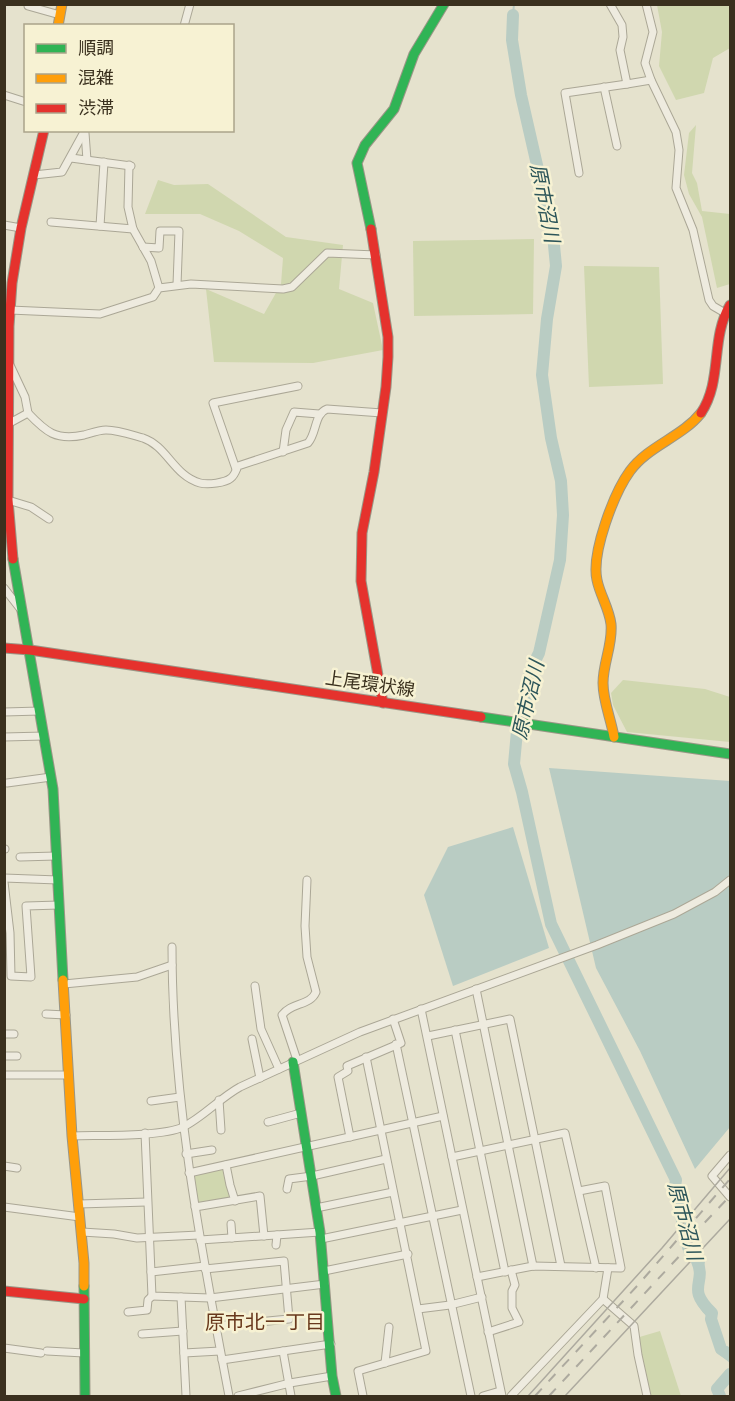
<svg xmlns="http://www.w3.org/2000/svg" width="735" height="1401" font-family="'Playfair Display','Noto Sans JP',serif">
<style>
.green{fill:#d0d7af}
.water{fill:#b9ccc3}
.lines{fill:none;stroke-linecap:round;stroke-linejoin:round}
.stream{stroke:#b9ccc3;stroke-width:2}
.river{stroke:#b9ccc3;stroke-width:12}
.street-casing{stroke:#aba796;stroke-width:9}
.fast-casing{stroke:#9a9686;stroke-width:11}
.slow-casing{stroke:#9a9686;stroke-width:11}
.jam-casing{stroke:#9a9686;stroke-width:11}
.street{stroke:#eeebdf;stroke-width:7}
.fast{stroke:#30b455;stroke-width:9}
.slow{stroke:#ff9f0a;stroke-width:9}
.jam{stroke:#e5322d;stroke-width:9}
.tram{stroke:#adaa9f;stroke-width:1.5}
.rail{stroke:#adaa9f;stroke-width:2;stroke-dasharray:10 10;stroke-linecap:butt}
.labels{text-anchor:middle;stroke-width:5;stroke-linejoin:round;paint-order:stroke}
.street-label{font-size:18px;fill:#3a301e;stroke:#f7f2d3}
.water-label{font-size:20px;font-style:italic;fill:#2d565a;stroke:#f7f2d3}
.neighbourhood-label{font-size:20px;fill:#68381c;stroke:#f7f2d3}
</style>
<rect width="100%" height="100%" fill="#e5e2cd"/>
<!-- green -->
<g class="green">
<polygon points="657,5 730,5 730,48 713,58 704,93 676,100 659,66 662,32"/>
<polygon points="696,125 692,173 697,183 702,211 730,214 730,284 717,288 702,217 689,194 684,175 689,133"/>
<polygon points="158,180 174,185 208,184 286,237 343,245 339,289 373,303 383,350 313,363 214,362 206,289 264,314 281,284 283,258 239,231 200,214 145,214"/>
<polygon points="534,239 533,314 414,316 413,241"/>
<polygon points="584,266 659,267 663,384 589,387"/>
<polygon points="623,680 705,689 730,697 730,742 627,732 613,705 611,693"/>
<polygon points="223,1169 225,1171 231,1199 199,1204 197,1203 192,1175"/>
<polygon points="660,1331 681,1396 649,1396 636,1338"/>
</g>
<!-- water -->
<g class="water">
<polygon points="549,768 730,781 730,1127 695,1169 640,1051 596,968"/>
<polygon points="513,827 549,948 453,986 424,895 448,847"/>
<path d="M691,1251l9,4 5,7 -9,34c2,4 4,10 7,13 6,8 16,11 18,23 2,10 -3,20 9,25v6l-10,-8 -6,-15 -3,-19c-21,-20 -18,-31 -12,-57l-9,-9z"/>
</g>
<g class="lines">
<!-- stream -->
<polyline class="stream" points="513,15 514,4"/>
<!-- river -->
<g class="river">
<path d="M513,15l-1,25 9,55 32,140 3,31 -9,53 -5,56 9,63 10,43 2,34 -3,45 -21,93 -9,18 -5,35 -8,25 -3,33 8,28 29,132 125,256 -1,6c8,8 5,16 6,27 0,5 6,32 8,37 2,4 7,7 8,11 10,23 -12,26 15,52l-1,6 10,30 9,6"/>
<polyline points="720,1396 717,1389 730,1374"/>
</g>
<!-- street casing -->
<g class="street-casing">
<g id="street">
<polyline points="28,4 28,6 60,15"/>
<polyline points="610,4 622,25 623,37 620,50 627,84 651,80"/>
<polyline points="646,4 653,32 645,63 651,80 676,132 679,150 676,188 693,230 709,300 713,306 725,313"/>
<polyline points="184,26 190,4"/>
<polyline points="604,87 617,146"/>
<polyline points="4,95 26,102"/>
<polyline points="85,133 87,160"/>
<polyline points="71,158 131,166"/>
<polyline points="129,165 128,207 133,229 151,261 159,288"/>
<polyline points="579,173 565,93 627,84"/>
<polyline points="34,175 62,172 84,132"/>
<polyline points="51,222 133,229"/>
<polyline points="4,225 21,228"/>
<polyline points="100,226 104,162"/>
<polyline points="143,247 159,248 160,231 179,231 177,285"/>
<polyline points="10,310 100,314 153,297 159,288 191,284 283,289 292,287 327,253 376,255"/>
<polyline points="10,365 25,397 28,413"/>
<path d="M6,425l22,-12c18,19 28,28 56,22 7,-2 15,-5 22,-5 12,0 26,5 37,8 24,8 31,38 57,45 8,2 25,0 31,-5 4,-3 5,-8 7,-12l70,-23c9,-10 6,-29 19,-34l55,4"/>
<polyline points="283,452 286,430 294,412 319,414"/>
<polyline points="236,469 213,403 298,386"/>
<polyline points="8,500 31,507 49,519"/>
<polyline points="4,588 22,611"/>
<polyline points="4,712 40,711"/>
<polyline points="4,737 44,736"/>
<polyline points="7,783 51,777"/>
<polyline points="4,849 5,849"/>
<polyline points="20,857 56,856"/>
<polyline points="4,878 58,880"/>
<polyline points="4,882 10,933 11,976 31,977 26,906 59,905"/>
<path d="M172,947c0,152 29,301 57,449"/>
<polyline points="64,984 137,977 172,965"/>
<polyline points="255,986 261,1029 279,1069"/>
<polyline points="476,989 533,1266"/>
<polyline points="421,1009 502,1396"/>
<polyline points="46,1014 66,1015"/>
<polyline points="455,1030 505,1272"/>
<polyline points="4,1034 14,1034"/>
<polyline points="428,1036 510,1019 561,1266"/>
<polyline points="252,1039 260,1078"/>
<polyline points="396,1044 471,1396"/>
<polyline points="4,1056 17,1056"/>
<path d="M297,1060l-15,-45c10,-13 28,-9 34,-23l-9,-35 -2,-31 2,-46"/>
<polyline points="4,1075 69,1075"/>
<polyline points="219,1100 221,1130"/>
<polyline points="151,1101 180,1097"/>
<polyline points="268,1122 301,1113"/>
<polyline points="145,1133 152,1296 210,1298 325,1284"/>
<path d="M72,1136c26,-1 90,1 111,-9 19,-9 37,-29 57,-40l120,-55 237,-87 77,-31 41,-22 15,-12"/>
<polyline points="350,1137 338,1077 348,1071 347,1066 401,1043 393,1019"/>
<polyline points="186,1154 212,1150"/>
<polyline points="730,1155 712,1176 730,1197"/>
<polyline points="452,1157 565,1133 596,1268"/>
<polyline points="226,1165 230,1185 235,1201"/>
<polyline points="4,1166 17,1168"/>
<polyline points="189,1173 443,1116"/>
<polyline points="287,1189 289,1179 312,1176 386,1159"/>
<polyline points="79,1204 147,1202"/>
<polyline points="4,1207 80,1217"/>
<polyline points="195,1207 260,1196 264,1236"/>
<polyline points="316,1208 393,1192"/>
<polyline points="231,1224 232,1238"/>
<polyline points="82,1232 114,1234 137,1238 199,1235"/>
<polyline points="321,1239 462,1210"/>
<polyline points="200,1240 320,1232"/>
<polyline points="276,1245 277,1235"/>
<polyline points="205,1269 284,1261 289,1319 216,1326"/>
<polyline points="324,1271 408,1254"/>
<polyline points="151,1272 205,1266"/>
<polyline points="477,1277 533,1266 621,1268 605,1186 579,1191"/>
<polyline points="181,1297 186,1396"/>
<polyline points="603,1299 634,1326 638,1355 647,1396"/>
<polyline points="418,1309 450,1305 482,1297"/>
<polyline points="128,1312 147,1310 148,1300 152,1296"/>
<polyline points="488,1332 519,1322 512,1308 512,1291 515,1285 511,1270"/>
<polyline points="142,1334 183,1331"/>
<polyline points="4,1348 41,1353"/>
<polyline points="47,1351 84,1353"/>
<polyline points="283,1351 291,1396"/>
<polyline points="184,1353 220,1351"/>
<polyline points="222,1360 331,1344"/>
<polyline points="385,1363 389,1327"/>
<polyline points="238,1396 290,1383 332,1376"/>
<polyline points="363,1396 358,1371 426,1351 366,1057"/>
<polyline points="483,1396 500,1391"/>
<polyline points="511,1396 603,1299 608,1268"/>
</g>
</g>
<!-- fast casing -->
<g class="fast-casing">
<g id="fast">
<polyline points="371,229 357,163 365,145 394,109 414,54 444,4"/>
<polyline points="13,559 53,789 63,980"/>
<polyline points="481,717 730,754"/>
<polyline points="293,1062 320,1232 332,1376 336,1396"/>
<polyline points="84,1286 85,1396"/>
</g>
</g>
<!-- slow casing -->
<g class="slow-casing">
<g id="slow">
<polyline points="58,26 62,4"/>
<path d="M614,737c-3,-18 -11,-36 -11,-54 0,-20 10,-39 8,-59 -2,-16 -11,-29 -14,-44 -6,-27 17,-87 33,-109 18,-25 52,-34 71,-58"/>
<polyline points="63,980 72,1136 84,1263 84,1286"/>
</g>
</g>
<!-- jam casing -->
<g class="jam-casing">
<g id="jam">
<polyline points="371,229 388,337 388,357 386,387 374,472 362,533 361,581 383,703"/>
<path d="M701,413c22,-33 9,-74 29,-108"/>
<polyline points="13,559 8,500 9,326 12,283 21,228 44,130"/>
<polyline points="4,648 30,650 481,717"/>
<polyline points="4,1291 84,1299"/>
</g>
</g>
<!-- street -->
<use href="#street" class="street"/>
<!-- fast -->
<use href="#fast" class="fast"/>
<!-- slow -->
<use href="#slow" class="slow"/>
<!-- jam -->
<use href="#jam" class="jam"/>
<!-- tram -->
<g class="tram">
<polyline points="528,1396 662,1248 730,1168"/>
<polyline points="565,1396 730,1219"/>
</g>
<!-- rail -->
<g class="rail">
<polyline points="691,1237 730,1196"/>
<polyline points="535,1396 638,1285 730,1179"/>
<polyline points="549,1396 699,1235"/>
</g>
</g>
<g class="labels">
<!-- street labels -->
<g class="street-label">
<text transform="translate(370 684) rotate(8)" y="6">上尾環状線</text>
</g>
<!-- water labels -->
<g class="water-label">
<text transform="translate(545 203) rotate(79)" y="7">原市沼川</text>
<text transform="translate(528 700) rotate(-77)" y="7">原市沼川</text>
<text transform="translate(685 1221) rotate(75)" y="7">原市沼川</text>
</g>
<!-- neighbourhood labels -->
<g class="neighbourhood-label">
<text x="265" y="1329">原市北一丁目</text>
</g>
</g>
<!-- border -->
<rect width="735" height="1401" fill="none" stroke="#3a301e" stroke-width="12"/>
<!-- legend -->
<rect x="24" y="24" width="210" height="108" fill="#f7f2d3" stroke="#aba48b" stroke-width="1.5"/>
<rect x="36" y="44" width="30" height="9" fill="#30b455" stroke="#aba48b" stroke-width="1.5"/>
<text x="78" y="54" font-size="18" fill="#3a301e">順調</text>
<rect x="36" y="74" width="30" height="9" fill="#ff9f0a" stroke="#aba48b" stroke-width="1.5"/>
<text x="78" y="84" font-size="18" fill="#3a301e">混雑</text>
<rect x="36" y="104" width="30" height="9" fill="#e5322d" stroke="#aba48b" stroke-width="1.5"/>
<text x="78" y="114" font-size="18" fill="#3a301e">渋滞</text>
</svg>
